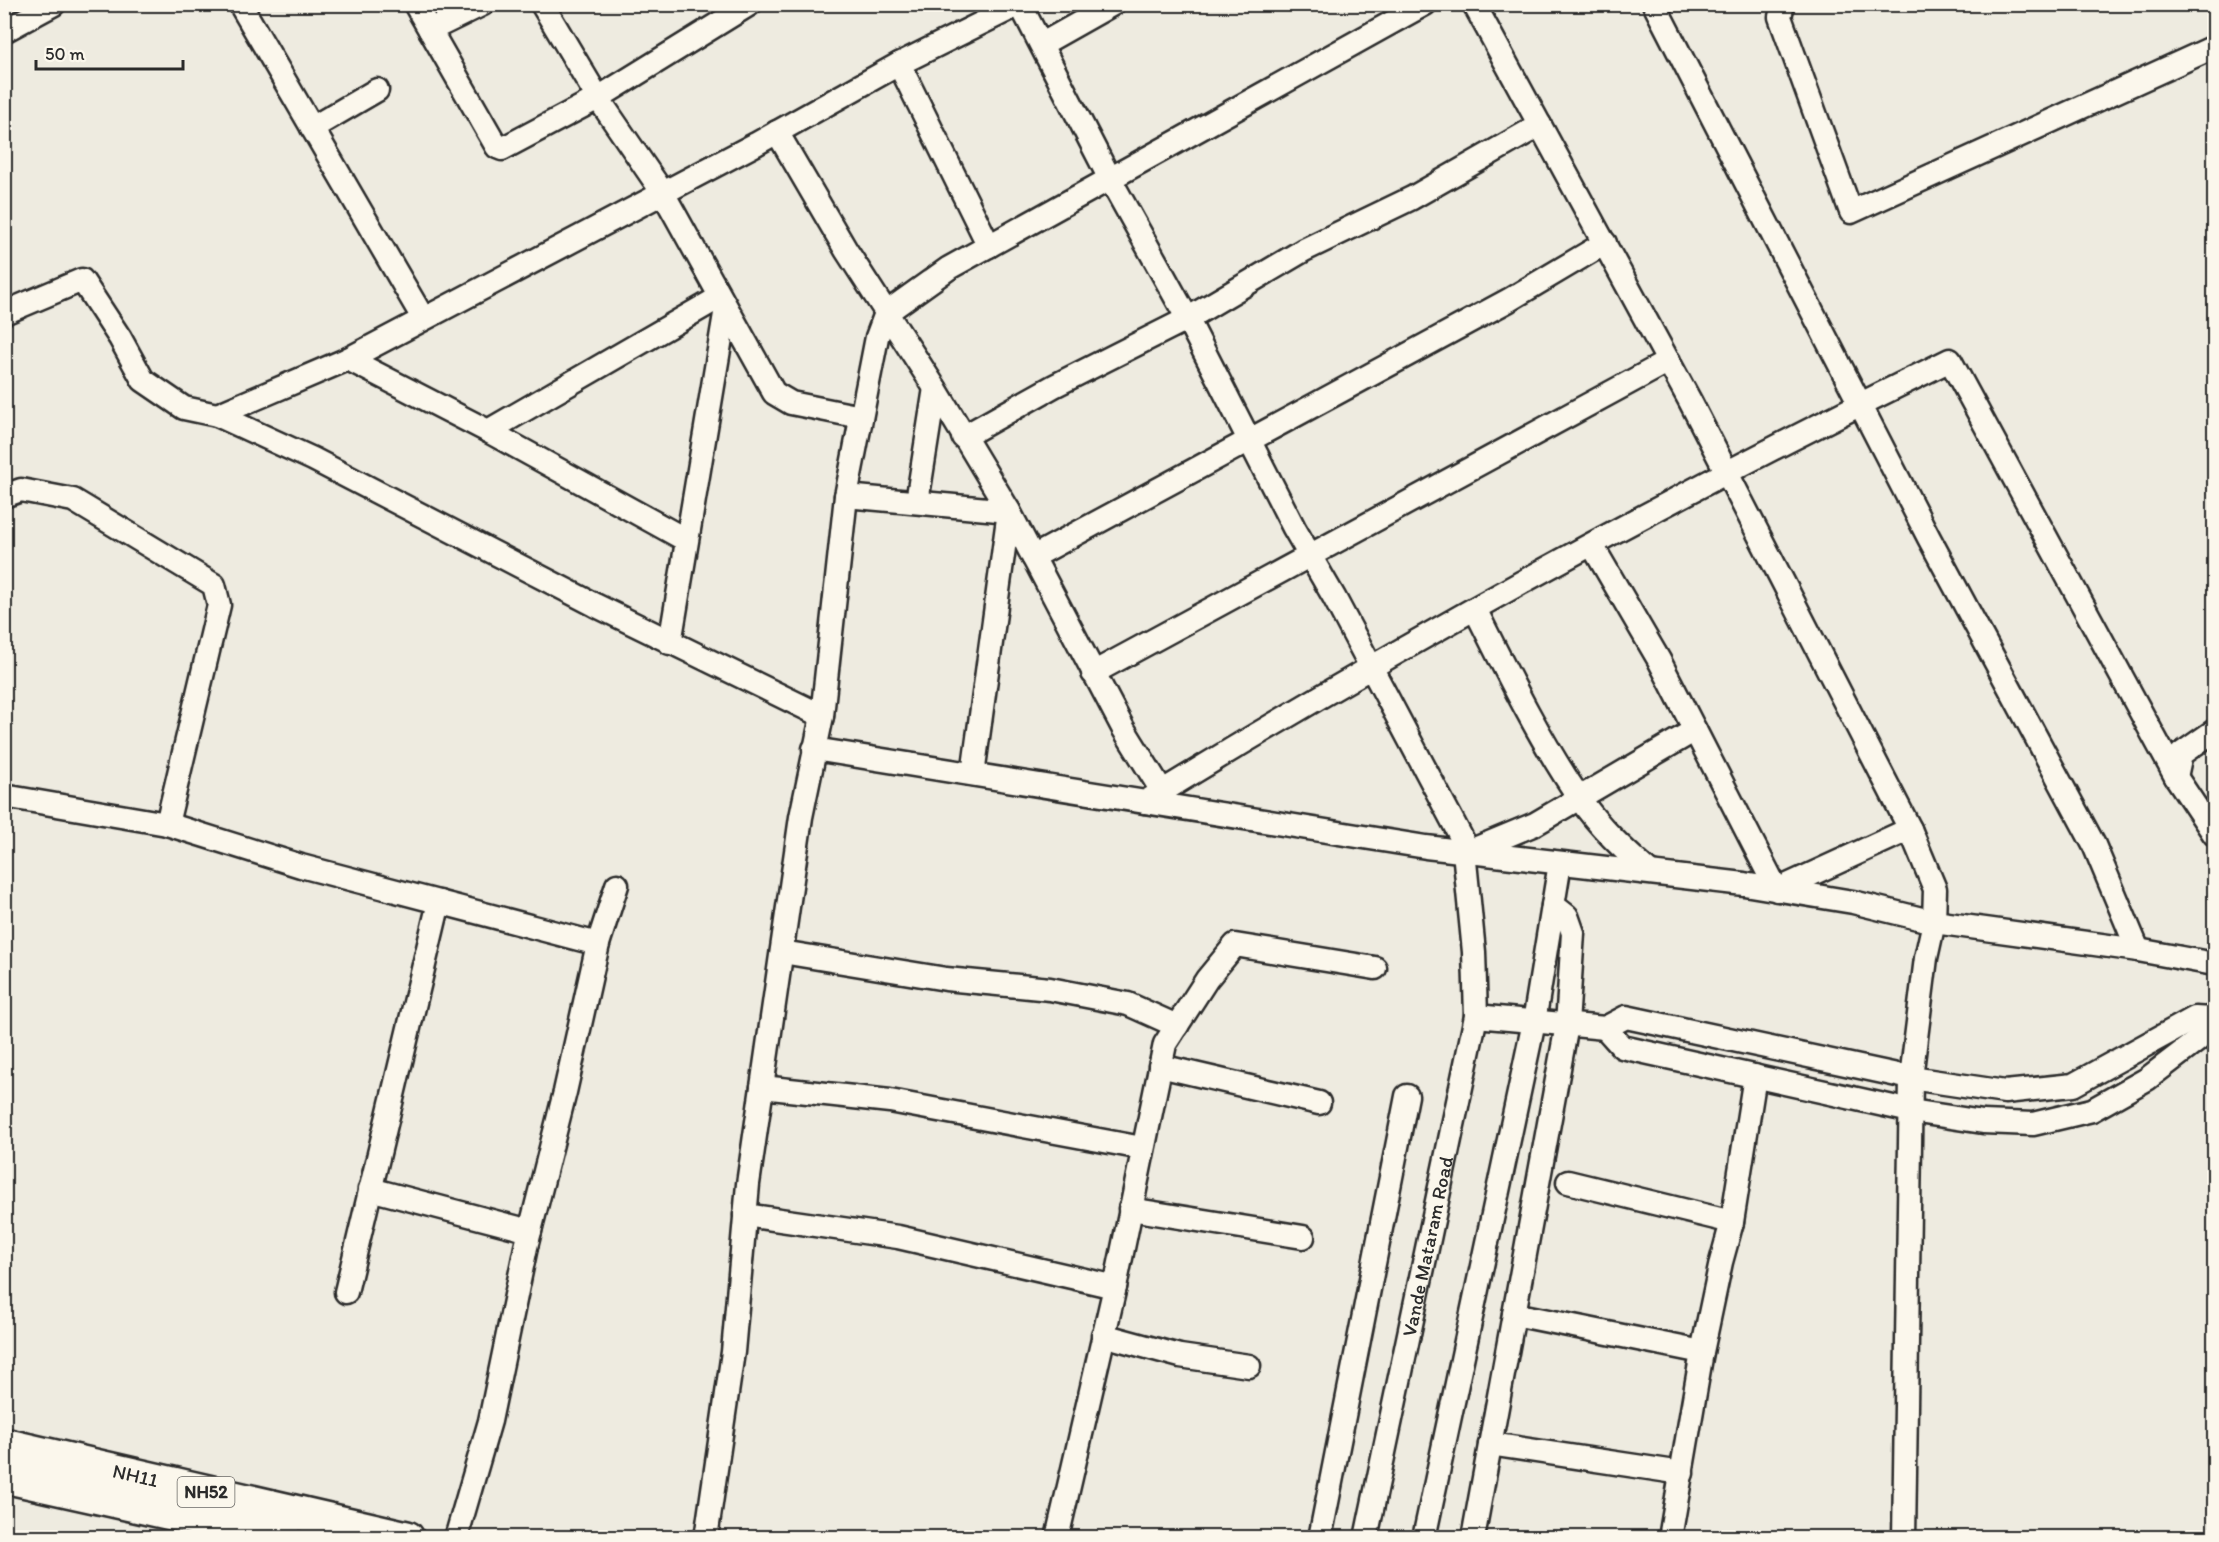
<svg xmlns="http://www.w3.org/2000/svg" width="2219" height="1542" font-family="Itim,sans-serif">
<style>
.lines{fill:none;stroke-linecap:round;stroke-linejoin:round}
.minor-casing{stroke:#2b2b2b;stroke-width:27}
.highway-casing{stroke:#2b2b2b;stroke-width:38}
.minor{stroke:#fbf7ec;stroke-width:22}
.highway{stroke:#fbf7ec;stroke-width:33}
.labels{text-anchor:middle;stroke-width:6;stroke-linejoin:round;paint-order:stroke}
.shield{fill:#fbf7ec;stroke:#696865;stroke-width:1.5}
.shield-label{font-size:18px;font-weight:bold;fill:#2b2b2b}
.street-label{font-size:20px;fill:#2b2b2b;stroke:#fbf7ec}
</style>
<rect width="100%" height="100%" fill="#eeebe0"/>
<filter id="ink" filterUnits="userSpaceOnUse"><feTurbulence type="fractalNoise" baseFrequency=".0167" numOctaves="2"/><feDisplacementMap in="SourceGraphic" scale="12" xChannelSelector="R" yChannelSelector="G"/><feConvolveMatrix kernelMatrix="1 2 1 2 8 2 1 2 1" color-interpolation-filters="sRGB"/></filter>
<g filter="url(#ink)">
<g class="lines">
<!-- minor casing -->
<g class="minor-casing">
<g id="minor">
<polyline points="240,4 423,318"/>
<polyline points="415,4 430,30 483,4"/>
<polyline points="542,4 598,98 663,193 774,393 791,403 861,417"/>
<polyline points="1020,4 1110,179 1185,314 1294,528 1334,597 1469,852"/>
<polyline points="1474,4 1690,401 1910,829 1935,889 1934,922 1926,958 1911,1078 1904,1538"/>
<polyline points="1654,4 1929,538 2094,845 2138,950"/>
<polyline points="1783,4 1780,17 1851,212 2214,47"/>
<polyline points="430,30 497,147 502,149 598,98 750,4"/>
<polyline points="4,31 54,4"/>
<polyline points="1042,44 1113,4"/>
<polyline points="899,64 989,246"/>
<polyline points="312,128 377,90"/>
<polyline points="777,132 846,250 935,388 1009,511 1123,728 1162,791"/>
<polyline points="4,313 82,280 120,338 143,380 184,408 217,415 313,459 595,605 822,716"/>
<polyline points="348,359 488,431 720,297"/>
<polyline points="217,415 348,359 756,144 899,64 1020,4"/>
<polyline points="488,431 686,540"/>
<polyline points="963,437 1054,386 1187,319 1304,250 1412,198 1540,125"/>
<polyline points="4,496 21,490 73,500 214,585 219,605 167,824"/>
<polyline points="846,496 1009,511 973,774"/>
<polyline points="917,502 935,388"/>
<polyline points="1592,545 1659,660 1777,890 1910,829"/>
<polyline points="1033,557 1509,300 1605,243"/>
<path d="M1475,609c32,64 64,130 105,190 19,28 44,51 69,73"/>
<polyline points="670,643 726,308"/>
<polyline points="1093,673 1669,361"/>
<polyline points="814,749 1426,847 1744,884 1853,902 1934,922 2138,950 2214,964"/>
<polyline points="2176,777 2181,754 2214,731"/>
<polyline points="4,796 167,824 301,866 598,944"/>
<path d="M1145,802c260,-160 530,-308 805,-442l226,417 38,57"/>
<polyline points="1470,851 1535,824 1695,730"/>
<polyline points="782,952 946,979 1050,989 1128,1004 1177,1026"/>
<polyline points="1476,1016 1605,1028 1626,1017 1911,1078 2005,1092 2073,1085 2195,1018 2210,1019"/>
<polyline points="1605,1028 1622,1047 1911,1111 1983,1122 2033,1124 2092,1110 2147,1079 2198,1040 2214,1015"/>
<polyline points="1160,1066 1319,1103"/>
<polyline points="762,1087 890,1101 1142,1148"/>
<polyline points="1568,1182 1732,1222"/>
<polyline points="370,1189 530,1231"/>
<polyline points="1130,1209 1303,1237"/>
<polyline points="745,1215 898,1237 1115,1287"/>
<polyline points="346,1292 439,902"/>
<polyline points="1514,1314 1702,1352"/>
<polyline points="1103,1335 1180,1356 1249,1366"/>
<polyline points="1490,1444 1682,1473"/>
<polyline points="456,1538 490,1421 526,1247 565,1092 598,944 617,885"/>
<polyline points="706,1538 733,1352 748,1184 801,817 822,716 846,496 877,337 886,313 949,268 1425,4"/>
<polyline points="1057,1538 1115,1287 1165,1044 1207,979 1235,945 1375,968"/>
<polyline points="1320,1538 1407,1096"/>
<path id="s1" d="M1366,1538l110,-522 -2,-64 -10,-101"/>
<polyline points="1424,1538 1534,1022 1560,863"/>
<polyline points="1473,1538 1567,1025 1573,933 1567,916 1553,905"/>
<polyline points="1670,1538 1702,1352 1721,1262 1732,1222 1755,1076"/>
</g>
</g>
<!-- highway casing -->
<g class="highway-casing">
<g id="highway">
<path id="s2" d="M4,1445l403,93"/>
<polyline points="4,1476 284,1538"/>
</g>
</g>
<!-- minor -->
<use href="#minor" class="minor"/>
<!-- highway -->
<use href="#highway" class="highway"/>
</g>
</g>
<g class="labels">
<!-- shield labels -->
<rect class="shield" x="177.5" y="1477" width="57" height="30" rx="4.5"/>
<g class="shield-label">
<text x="206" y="1498">NH52</text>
</g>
<!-- street labels -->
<g class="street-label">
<text dy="7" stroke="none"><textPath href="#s1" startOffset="298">Vande Mataram Road</textPath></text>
<text dy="7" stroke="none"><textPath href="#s2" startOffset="135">NH11</textPath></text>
</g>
</g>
<!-- margin -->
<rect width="2219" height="1542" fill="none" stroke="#fbf7ec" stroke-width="24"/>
<rect x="12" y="12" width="2195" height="1518" fill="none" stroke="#2b2b2b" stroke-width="2" filter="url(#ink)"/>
<!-- scale -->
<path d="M36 60v9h147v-9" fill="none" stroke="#2b2b2b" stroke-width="3"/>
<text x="45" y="60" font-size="18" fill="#2b2b2b" stroke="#fbf7ec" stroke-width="4.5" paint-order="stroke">50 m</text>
</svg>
